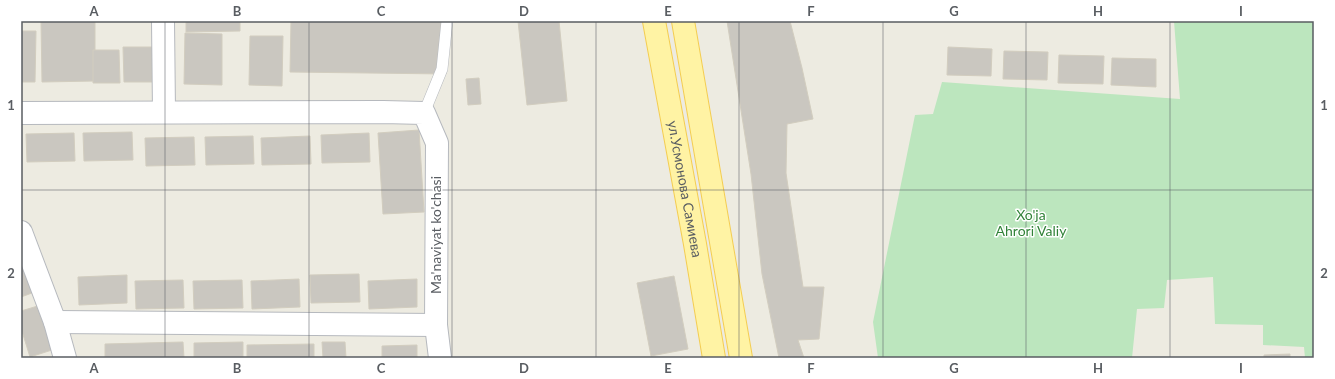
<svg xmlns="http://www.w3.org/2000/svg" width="1335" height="379" font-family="Lato,sans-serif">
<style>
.green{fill:#bce6be}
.building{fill:#cac7c0;stroke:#d2cdbf}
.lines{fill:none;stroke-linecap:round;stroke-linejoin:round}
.lane-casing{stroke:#b6b9be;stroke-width:12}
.street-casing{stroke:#b6b9be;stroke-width:24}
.primary-casing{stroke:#f4cd52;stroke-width:24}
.lane{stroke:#fff;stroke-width:11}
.street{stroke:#fff;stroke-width:22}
.primary{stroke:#fff3a4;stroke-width:22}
.grid{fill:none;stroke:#595d62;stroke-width:1;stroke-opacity:0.55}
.labels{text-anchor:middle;stroke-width:3;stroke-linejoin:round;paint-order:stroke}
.street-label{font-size:14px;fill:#595d62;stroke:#fff}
.park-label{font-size:14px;fill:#318238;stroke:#fff}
.neatline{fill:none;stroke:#595d62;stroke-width:1.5}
.grid-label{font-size:13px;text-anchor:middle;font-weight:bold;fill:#595d62}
</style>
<rect width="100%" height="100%" fill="#edebe1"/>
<!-- green -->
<polygon class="green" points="1174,21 1314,21 1314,358 1305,358 1304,347 1263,345 1263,325 1215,324 1213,277 1167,280 1164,308 1137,309 1132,358 878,358 873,322 915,115 933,114 942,82 1180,99"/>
<!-- building -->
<g class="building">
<polygon points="41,21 95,21 95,81 42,82"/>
<polygon points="186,21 240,21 240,31 186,32"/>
<polygon points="291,21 447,22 446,74 290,72"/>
<polygon points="518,21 559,21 567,101 527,105"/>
<polygon points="727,21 790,21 802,68 813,119 787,124 786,173 803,287 824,287 819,339 798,340 804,358 779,358 762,274 751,174"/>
<polygon points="21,31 36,31 35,82 21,82"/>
<polygon points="185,33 222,34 222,85 184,84"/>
<polygon points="250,36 283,36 282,86 249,85"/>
<polygon points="123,47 152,47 152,82 124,82"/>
<polygon points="948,47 992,49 991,76 947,75"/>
<polygon points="93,50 119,50 120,83 93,83"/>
<polygon points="1004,51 1048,52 1047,80 1003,79"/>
<polygon points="1059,55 1104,56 1103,84 1058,83"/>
<polygon points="1112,58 1156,59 1156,87 1111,85"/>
<polygon points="479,78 481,104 468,105 466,79"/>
<polygon points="419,130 424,212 383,214 378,133"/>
<polygon points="132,132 133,160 84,161 83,133"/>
<polygon points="74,133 75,161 27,162 26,134"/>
<polygon points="369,133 370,162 322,163 321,135"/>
<polygon points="253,136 254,164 206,165 205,137"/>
<polygon points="310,136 311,164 262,165 261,138"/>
<polygon points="194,137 195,165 146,166 145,138"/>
<polygon points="21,260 32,293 21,297"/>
<polygon points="359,274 360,302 311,303 310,275"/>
<polygon points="127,275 127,303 79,305 78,277"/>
<polygon points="674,276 688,349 651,356 637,283"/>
<polygon points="299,279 300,307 252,309 251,281"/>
<polygon points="417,279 417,307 369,309 368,281"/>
<polygon points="183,280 184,308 136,309 135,281"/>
<polygon points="242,280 243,308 194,309 193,281"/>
<polygon points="41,305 55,349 30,357 21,328 21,311"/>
<polygon points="183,342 184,358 105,358 105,344"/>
<polygon points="243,342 243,358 194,358 194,343"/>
<polygon points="322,342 345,342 346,358 323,358"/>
<polygon points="314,344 314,358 247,358 247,345"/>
<polygon points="417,345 417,358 382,358 382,346"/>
<polygon points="1290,354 1290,358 1264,358 1264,355"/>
</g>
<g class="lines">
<!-- lane casing -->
<g class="lane-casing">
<polyline id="lane" points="424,113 442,69 447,21"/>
</g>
<!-- street casing -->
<g class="street-casing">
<g id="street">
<polyline points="163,21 164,112"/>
<polyline points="21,113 383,112 424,113 437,143 436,325 440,358"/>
<polyline points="21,232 55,322 65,358"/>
<polyline points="55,322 436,325"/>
</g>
</g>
<!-- primary casing -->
<g class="primary-casing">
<g id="primary">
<path id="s1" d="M654,21l41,223 19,114"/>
<polyline points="683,21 741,358"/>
</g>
</g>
<!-- lane -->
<use href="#lane" class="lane"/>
<!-- street -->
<use href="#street" class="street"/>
<!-- primary -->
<use href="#primary" class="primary"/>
</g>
<!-- grid -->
<path class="grid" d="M165,21v337M309,21v337M452,21v337M596,21v337M739,21v337M883,21v337M1026,21v337M1170,21v337M21,190h1293"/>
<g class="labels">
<!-- street labels -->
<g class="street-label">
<text dy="5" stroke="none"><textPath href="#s1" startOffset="171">ул.Усмонова Самиева</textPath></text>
<text transform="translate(436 235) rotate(-90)" y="5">Ma'naviyat ko'chasi</text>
</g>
<!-- park labels -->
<g class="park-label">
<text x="1031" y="220">Xo'ja<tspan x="1031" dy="16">Ahrori Valiy</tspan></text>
</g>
</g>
<!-- border -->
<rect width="1335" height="379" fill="none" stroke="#ffffff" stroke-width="44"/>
<rect x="22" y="22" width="1291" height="335" class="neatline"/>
<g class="grid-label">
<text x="94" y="16">A</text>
<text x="237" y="16">B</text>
<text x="381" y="16">C</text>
<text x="524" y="16">D</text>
<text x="668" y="16">E</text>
<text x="811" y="16">F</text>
<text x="954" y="16">G</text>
<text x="1098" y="16">H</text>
<text x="1241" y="16">I</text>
<text x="11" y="110">1</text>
<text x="1324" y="110">1</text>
<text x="11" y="278">2</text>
<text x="1324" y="278">2</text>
<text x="94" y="373">A</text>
<text x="237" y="373">B</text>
<text x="381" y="373">C</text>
<text x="524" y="373">D</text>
<text x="668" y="373">E</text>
<text x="811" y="373">F</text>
<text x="954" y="373">G</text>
<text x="1098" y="373">H</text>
<text x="1241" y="373">I</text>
</g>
</svg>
